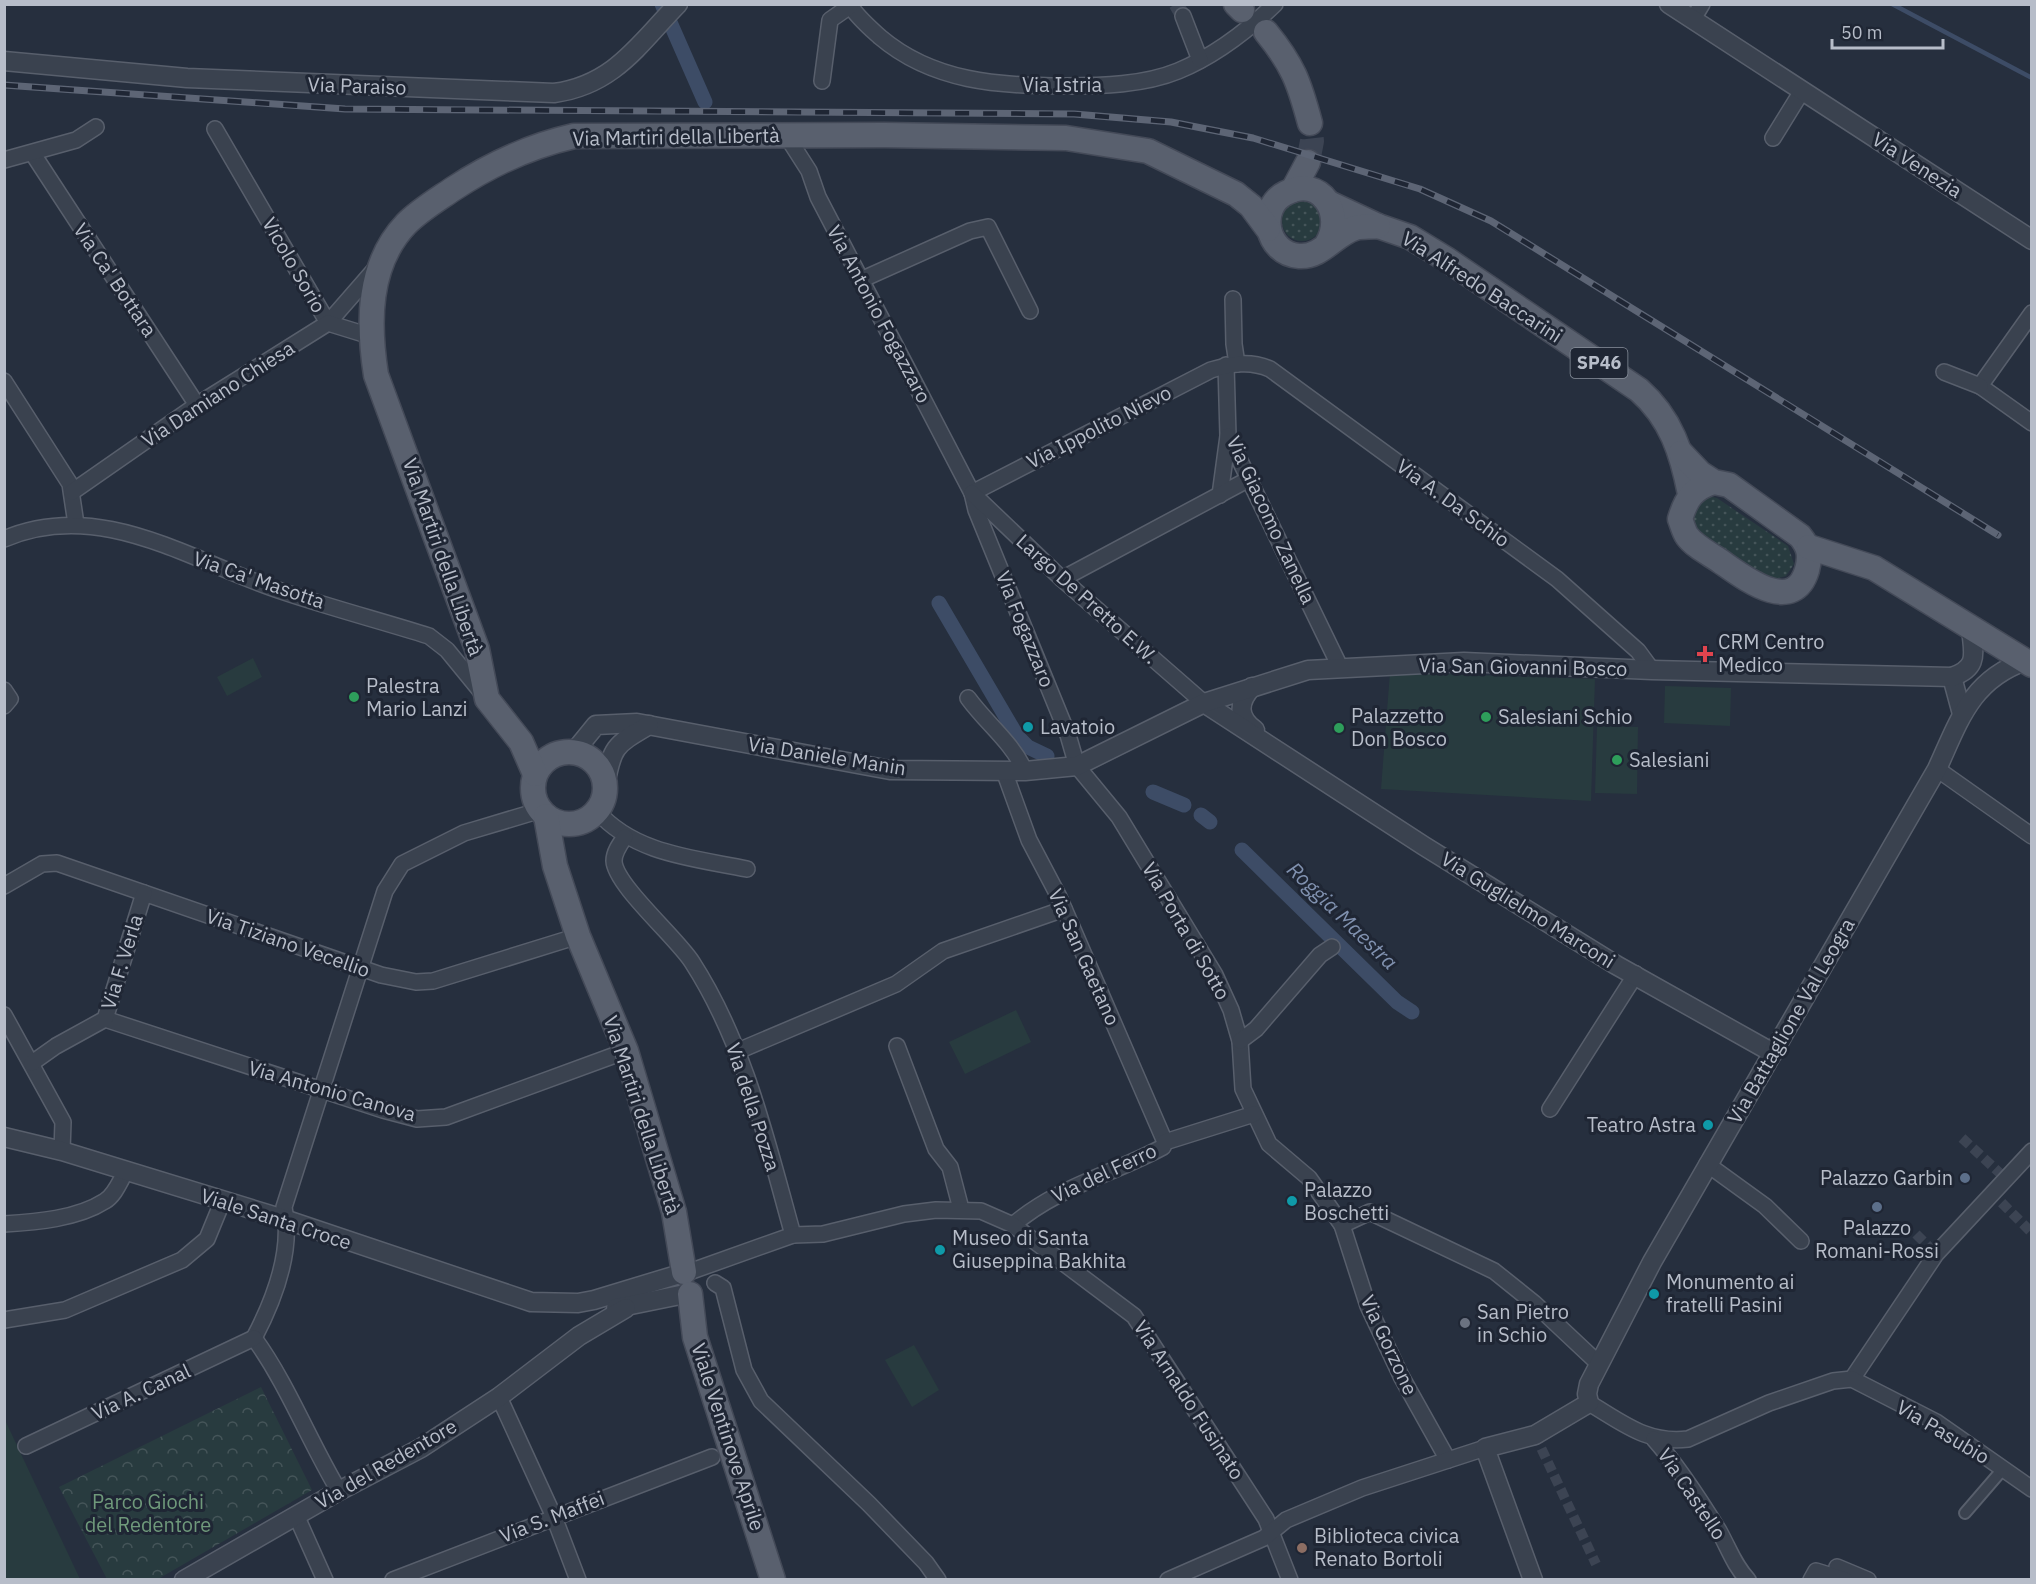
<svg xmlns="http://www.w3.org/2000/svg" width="2036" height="1584" font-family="'IBM Plex Sans',sans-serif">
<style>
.grass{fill:#283b3f}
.park{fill:url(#park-crowns)}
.garden{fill:url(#garden-dots)}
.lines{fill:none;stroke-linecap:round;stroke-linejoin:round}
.stream{stroke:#3d4c66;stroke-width:4.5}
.canal{stroke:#3d4c66;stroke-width:15}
.pedestrian-tunnel{stroke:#3c4453;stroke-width:10;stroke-dasharray:10 5;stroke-linecap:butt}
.minor-tunnel{stroke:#3c4453;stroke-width:15;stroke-dasharray:15 8;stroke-linecap:butt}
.primary-tunnel{stroke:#3c4453;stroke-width:24;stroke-dasharray:24 12;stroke-linecap:butt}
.pedestrian-casing{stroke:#585f6c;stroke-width:14}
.minor-casing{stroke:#585f6c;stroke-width:18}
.tertiary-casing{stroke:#585f6c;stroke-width:21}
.primary-casing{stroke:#444a58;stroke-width:27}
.pedestrian{stroke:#3a424f;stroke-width:10}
.minor{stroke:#3a424f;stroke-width:15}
.tertiary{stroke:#3a424f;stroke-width:18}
.primary{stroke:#59606e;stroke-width:24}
.rail-casing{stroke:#5d6575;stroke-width:7}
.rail{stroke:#1f2634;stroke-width:4.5;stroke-dasharray:14;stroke-linecap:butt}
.health-dot{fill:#e0444e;stroke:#1f2634;stroke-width:2}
.leisure-dot{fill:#2e9e5b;stroke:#1f2634;stroke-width:2}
.culture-dot{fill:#0f9aa8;stroke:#1f2634;stroke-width:2}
.service-dot{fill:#5c6f8a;stroke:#1f2634;stroke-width:2}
.worship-dot{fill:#6b7280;stroke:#1f2634;stroke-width:2}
.education-dot{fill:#8d6e63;stroke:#1f2634;stroke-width:2}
.labels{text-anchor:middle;stroke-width:6;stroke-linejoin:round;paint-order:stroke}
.shield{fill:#1f2634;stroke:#89909c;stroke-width:1.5}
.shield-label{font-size:18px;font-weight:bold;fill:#b7bdc9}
.street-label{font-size:20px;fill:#b7bdc9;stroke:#1f2634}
.poi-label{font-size:20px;fill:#b7bdc9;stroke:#1f2634;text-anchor:start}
.park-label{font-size:20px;fill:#6f997b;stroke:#1f2634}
.water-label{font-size:21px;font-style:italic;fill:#8091af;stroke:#1f2634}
</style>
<defs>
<pattern id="park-crowns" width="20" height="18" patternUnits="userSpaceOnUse" patternTransform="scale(1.5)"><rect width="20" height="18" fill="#283b3f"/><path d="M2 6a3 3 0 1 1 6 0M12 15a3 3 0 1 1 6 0" fill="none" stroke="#455559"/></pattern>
<pattern id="garden-dots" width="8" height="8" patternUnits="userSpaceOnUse" patternTransform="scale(1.5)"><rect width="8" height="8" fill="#283b3f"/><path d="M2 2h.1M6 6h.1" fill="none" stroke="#455559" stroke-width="1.8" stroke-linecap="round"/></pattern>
</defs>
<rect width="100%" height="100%" fill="#262f3e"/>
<!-- grass -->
<g class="grass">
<polygon points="253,658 262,677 227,696 217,677"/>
<polygon points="1390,672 1595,679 1591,801 1381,789"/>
<polygon points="1665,686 1731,688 1730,726 1664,723"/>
<polygon points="1597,726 1638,727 1637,794 1595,793"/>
<polygon points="1016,1010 1031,1042 965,1074 949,1042"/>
<polygon points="914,1345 939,1390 912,1407 885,1360"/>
<polygon points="4,1420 5,1420 80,1579 5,1579"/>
</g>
<!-- park -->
<polygon class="park" points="261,1387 312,1490 158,1579 107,1579 59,1487"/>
<!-- garden -->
<g class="garden">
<circle cx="1302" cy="221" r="20"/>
<polygon points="1708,496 1717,498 1788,546 1794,564 1786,576 1772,580 1764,577 1697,532 1692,525 1693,504"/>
</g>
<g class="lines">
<!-- stream -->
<polyline class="stream" points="1892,4 2032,78"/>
<!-- canal -->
<g class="canal">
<polyline points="662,4 705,102"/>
<polyline points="939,603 1017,736 1028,747 1047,756"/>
<polyline points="1153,792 1184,805"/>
<polyline points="1201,815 1210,822"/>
<polyline points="1242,850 1397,1002 1412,1012"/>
</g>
<!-- pedestrian-tunnel -->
<g class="pedestrian-tunnel">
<polyline points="1962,1138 2005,1178"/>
<polyline points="1991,1192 2032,1233"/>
<polyline points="1916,1234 1936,1254"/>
<polyline points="1535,1435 1596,1564"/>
</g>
<!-- minor-tunnel -->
<polyline class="minor-tunnel" points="1176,4 1183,16"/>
<!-- primary-tunnel -->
<polyline class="primary-tunnel" points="1308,162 1312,141 1310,123"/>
<!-- pedestrian casing -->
<g class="pedestrian-casing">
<polyline id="pedestrian" points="1965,1513 2003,1469"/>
</g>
<!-- minor casing -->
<g class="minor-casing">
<g id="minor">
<path d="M849,4c8,13 21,24 31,33 53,45 119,49 185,49 36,0 79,-1 113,-15 36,-15 69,-40 97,-67"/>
<polyline points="1183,16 1200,60"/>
<polyline points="1693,19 1702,4"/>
<polyline points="822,81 830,20 850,6"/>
<polyline points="215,129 328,323 376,268"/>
<polyline points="786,135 809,171 818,197 972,493 976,510 1068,735 1077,766 1119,817 1215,975 1231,1010 1240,1041 1243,1089 1269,1144 1309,1178 1342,1225 1370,1212 1494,1271 1534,1303 1599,1364"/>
<polyline points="1773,138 1802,91"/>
<polyline points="33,154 197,405"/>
<polyline points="4,160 76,140 96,127"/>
<polyline points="863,279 970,231 988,227 1030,311"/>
<polyline points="1233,299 1234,344 1237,364"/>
<polyline points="2032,313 1980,386 2032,423"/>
<polyline points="1226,365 1228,436 1341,669"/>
<polyline points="1944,372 1980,386"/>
<polyline points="4,381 70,484 76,524"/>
<polyline points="72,492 197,405 328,323 370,336"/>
<path d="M972,493l239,-123c20,-6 38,-10 59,-1l287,210 81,72 14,19"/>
<polyline points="972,493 1062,579 1204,703"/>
<polyline points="1220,495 1228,436"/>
<path d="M4,539c98,-42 189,24 280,53 48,16 97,29 145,44l18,14 36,44"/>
<polyline points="1062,579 1249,479"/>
<polyline points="4,690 10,699 4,706"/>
<path d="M968,698c19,26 43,43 57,73"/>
<polyline points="1937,769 2032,836"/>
<polyline points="1004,771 1029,840 1059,897 1165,1142"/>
<path d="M597,811c37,43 97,47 150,58"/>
<path d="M625,837c-5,7 -11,15 -11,24 1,24 63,77 78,101 53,82 75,180 101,273"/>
<polyline points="4,886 42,864 57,863 381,975 416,982 433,981 578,936"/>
<polyline points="4,1015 63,1122 62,1151"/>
<polyline points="105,1019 383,1110 417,1119 446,1117 626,1051"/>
<polyline points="1240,1041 1256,1029 1320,955 1332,947"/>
<polyline points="897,1046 936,1149 950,1167 961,1209"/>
<polyline points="738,1051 896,984 943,951 1064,909"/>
<polyline points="32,1063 56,1046 105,1019 144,893"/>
<polyline points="1550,1109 1636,974"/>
<polyline points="1707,1164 1765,1206 1801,1241"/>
<path d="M4,1224c32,-2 73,-5 101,-23 10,-6 15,-20 21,-30"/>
<path d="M1013,1225c44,-38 100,-51 150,-78l2,-5 89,-28"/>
<polyline points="1342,1225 1368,1306 1401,1376 1448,1460"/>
<polyline points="689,1272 793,1235 823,1234 904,1214 936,1210 981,1211 1013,1225 1134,1316 1266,1519 1290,1580"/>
<polyline points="715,1283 723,1288 744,1370 761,1401 869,1504 926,1563 938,1580"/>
<polyline points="4,1320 65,1310 182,1260 207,1239 223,1200"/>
<path d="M254,1338c20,-38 39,-88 30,-131l101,-316 17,-27 62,-31 77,-23"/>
<path d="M254,1338c34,47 55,103 85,153"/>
<polyline points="1852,1379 1936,1254 2032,1151"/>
<polyline points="499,1397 554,1517 578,1580"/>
<path d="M1589,1403c34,20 58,41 99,36l81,-36 64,-22 19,-2 84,43 96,67"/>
<path d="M1654,1439c24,27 46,61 65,92 10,18 15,34 29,49"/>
<polyline points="26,1446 254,1338"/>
<polyline points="296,1515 325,1580"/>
<polyline points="1837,1567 1868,1580"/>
<polyline points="393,1580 712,1457"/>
<polyline points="1168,1580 1264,1538 1286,1520 1362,1488 1485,1448"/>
<polyline points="1811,1580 1816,1571 1845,1580"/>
</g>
</g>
<!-- tertiary casing -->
<g class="tertiary-casing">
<g id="tertiary">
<polyline points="1669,4 2032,240"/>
<path d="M4,61l183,17 367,15c60,-8 85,-49 124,-89"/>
<polyline points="1952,677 1962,714"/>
<path d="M1252,687c-14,15 -15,30 3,43"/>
<polyline points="1204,703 1424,846 1616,965 1773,1053"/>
<path d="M574,752l22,-27 41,-2 253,47 135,1 52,-5 127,-63 104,-33 156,-8 188,8 300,7c28,-10 21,-24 19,-49"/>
<path d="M605,786c7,-40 10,-41 44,-61"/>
<polyline points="4,1137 62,1151 287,1220 531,1302 578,1303 594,1300 680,1274"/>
<polyline points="616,1308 685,1294"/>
<polyline points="184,1580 339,1491 421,1448 499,1397 579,1336 626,1308"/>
<path d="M1533,1580l-48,-132 50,-13 54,-32 -2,-9 2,-10 63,-122 285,-493c22,-48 34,-89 88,-108"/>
</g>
</g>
<!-- primary casing -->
<g class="primary-casing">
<g id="primary">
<polyline points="1236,4 1242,10"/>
<path d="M1266,32c27,33 33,50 44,91"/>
<polyline points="1293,190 1308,162"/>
<path d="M1329,203l49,23 32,11 36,22 193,131c32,28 43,63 51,104"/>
<path d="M1327,244c18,-30 -6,-69 -41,-51 -29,14 -20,61 13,63 22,2 36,-22 56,-28 7,-2 16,-1 23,-2"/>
<path d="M1681,453l19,20 14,9 15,3 71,51c9,11 11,19 7,34 -14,47 -65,6 -87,-9 -10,-7 -26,-15 -33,-25 -3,-4 -5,-12 -7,-17 6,-20 13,-31 34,-37"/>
<polyline points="1809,547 1874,568 2032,665"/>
<circle cx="569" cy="788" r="36"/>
<path d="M535,774l-14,-32 -34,-43 -10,-50 -101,-274c-8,-51 -9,-110 30,-151 14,-14 31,-24 47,-35 38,-25 77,-43 121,-53l311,-1 181,3 82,13 88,43 15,12 17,23"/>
<polyline points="546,816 555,866 578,936 626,1051 674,1212 684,1272"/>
<polyline points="690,1294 695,1337 773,1580"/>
</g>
</g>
<!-- pedestrian -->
<use href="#pedestrian" class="pedestrian"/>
<!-- minor -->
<use href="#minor" class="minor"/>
<!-- tertiary -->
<use href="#tertiary" class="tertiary"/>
<!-- primary -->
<use href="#primary" class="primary"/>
<!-- rail casing -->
<g class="rail-casing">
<polyline id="rail" points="4,85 345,109 1074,114 1171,122 1253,138 1420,189 1491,221 1998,535"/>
</g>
<!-- rail -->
<use href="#rail" class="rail"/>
</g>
<!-- markers -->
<path class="health-dot" d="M1702 645h6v6h6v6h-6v6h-6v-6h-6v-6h6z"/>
<g class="leisure-dot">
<circle cx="354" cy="697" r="6"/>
<circle cx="1486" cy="717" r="6"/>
<circle cx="1339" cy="728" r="6"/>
<circle cx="1617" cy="760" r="6"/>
</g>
<g class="culture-dot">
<circle cx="1028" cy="727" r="6"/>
<circle cx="1708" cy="1125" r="6"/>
<circle cx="1292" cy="1201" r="6"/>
<circle cx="940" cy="1250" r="6"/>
<circle cx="1654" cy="1294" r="6"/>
</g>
<g class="service-dot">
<circle cx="1965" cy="1178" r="6"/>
<circle cx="1877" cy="1207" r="6"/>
</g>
<circle class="worship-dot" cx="1465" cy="1323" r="6"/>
<circle class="education-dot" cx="1302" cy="1548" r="6"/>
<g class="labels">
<!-- shield labels -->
<rect class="shield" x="1570.5" y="348" width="57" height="30" rx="4.5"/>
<g class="shield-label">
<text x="1599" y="369">SP46</text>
</g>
<!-- street labels -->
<g class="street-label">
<text x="1062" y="92">Via Istria</text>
<text transform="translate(357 86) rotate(2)" y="7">Via Paraiso</text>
<text transform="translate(676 137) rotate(-1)" y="7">Via Martiri della Libertà</text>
<text transform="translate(1917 165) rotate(33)" y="7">Via Venezia</text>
<text transform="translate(294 265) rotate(60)" y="7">Vicolo Sorio</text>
<text transform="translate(115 280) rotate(56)" y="7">Via Ca' Bottara</text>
<text transform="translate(1482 287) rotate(33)" y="7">Via Alfredo Baccarini</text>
<text transform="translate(879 314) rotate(62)" y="7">Via Antonio Fogazzaro</text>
<text transform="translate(218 394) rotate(-33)" y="7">Via Damiano Chiesa</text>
<text transform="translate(1099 427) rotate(-27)" y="7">Via Ippolito Nievo</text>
<text transform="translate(1453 503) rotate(36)" y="7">Via A. Da Schio</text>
<text transform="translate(1271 520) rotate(65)" y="7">Via Giacomo Zanella</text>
<text transform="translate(443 557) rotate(71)" y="7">Via Martiri della Libertà</text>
<text transform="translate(259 580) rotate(19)" y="7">Via Ca' Masotta</text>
<text transform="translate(1087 599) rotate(42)" y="7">Largo De Pretto E.W.</text>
<text transform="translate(1025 629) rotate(68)" y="7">Via Fogazzaro</text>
<text transform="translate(1523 667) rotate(1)" y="7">Via San Giovanni Bosco</text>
<text transform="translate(827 756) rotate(9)" y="7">Via Daniele Manin</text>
<text transform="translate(1528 910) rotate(32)" y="7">Via Guglielmo Marconi</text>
<text transform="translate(1186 931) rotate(60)" y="7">Via Porta di Sotto</text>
<text transform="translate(288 943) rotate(19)" y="7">Via Tiziano Vecellio</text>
<text transform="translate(1084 957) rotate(66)" y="7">Via San Gaetano</text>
<text transform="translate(122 962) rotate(-73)" y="7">Via F. Verla</text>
<text transform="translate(1791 1021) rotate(-60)" y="7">Via Battaglione Val Leogra</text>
<text transform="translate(332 1091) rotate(16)" y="7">Via Antonio Canova</text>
<text transform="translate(753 1107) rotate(72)" y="7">Via della Pozza</text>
<text transform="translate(642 1115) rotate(72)" y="7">Via Martiri della Libertà</text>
<text transform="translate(1104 1173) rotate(-25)" y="7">Via del Ferro</text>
<text transform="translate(276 1219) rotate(18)" y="7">Viale Santa Croce</text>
<text transform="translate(1389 1345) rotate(65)" y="7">Via Gorzone</text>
<text transform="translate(141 1392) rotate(-25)" y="7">Via A. Canal</text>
<text transform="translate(1189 1400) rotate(57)" y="7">Via Arnaldo Fusinato</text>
<text transform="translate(1943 1432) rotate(31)" y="7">Via Pasubio</text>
<text transform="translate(728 1437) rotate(72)" y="7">Viale Ventinove Aprile</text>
<text transform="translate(386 1464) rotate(-30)" y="7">Via del Redentore</text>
<text transform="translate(1692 1494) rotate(56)" y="7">Via Castello</text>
<text transform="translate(552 1517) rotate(-21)" y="7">Via S. Maffei</text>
</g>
<!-- poi labels -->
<g class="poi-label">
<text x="1718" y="649">CRM Centro<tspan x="1718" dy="23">Medico</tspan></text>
<text x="366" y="693">Palestra<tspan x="366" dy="23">Mario Lanzi</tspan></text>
<text x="1351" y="723">Palazzetto<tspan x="1351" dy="23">Don Bosco</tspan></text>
<text x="1498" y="724">Salesiani Schio</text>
<text x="1040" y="734">Lavatoio</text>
<text x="1629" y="767">Salesiani</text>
<text x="1696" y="1132" text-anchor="end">Teatro Astra</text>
<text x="1953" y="1185" text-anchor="end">Palazzo Garbin</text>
<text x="1304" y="1197">Palazzo<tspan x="1304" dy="23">Boschetti</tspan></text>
<text x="1877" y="1235" text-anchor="middle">Palazzo<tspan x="1877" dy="23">Romani-Rossi</tspan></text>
<text x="952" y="1245">Museo di Santa<tspan x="952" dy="23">Giuseppina Bakhita</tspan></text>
<text x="1666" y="1289">Monumento ai<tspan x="1666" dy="23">fratelli Pasini</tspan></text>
<text x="1477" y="1319">San Pietro<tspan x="1477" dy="23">in Schio</tspan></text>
<text x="1314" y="1543">Biblioteca civica<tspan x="1314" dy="23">Renato Bortoli</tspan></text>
</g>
<!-- park labels -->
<g class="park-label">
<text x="148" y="1509">Parco Giochi<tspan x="148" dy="23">del Redentore</tspan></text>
</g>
<!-- water labels -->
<g class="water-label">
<text transform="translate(1342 916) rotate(44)" y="7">Roggia Maestra</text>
</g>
</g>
<!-- border -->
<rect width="2036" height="1584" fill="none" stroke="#b7bdc9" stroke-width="12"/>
<!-- scale -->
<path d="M1832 39v9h111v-9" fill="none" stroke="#b7bdc9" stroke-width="3"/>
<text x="1841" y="39" font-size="18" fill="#b7bdc9" stroke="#1f2634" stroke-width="4.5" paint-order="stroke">50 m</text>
</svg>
